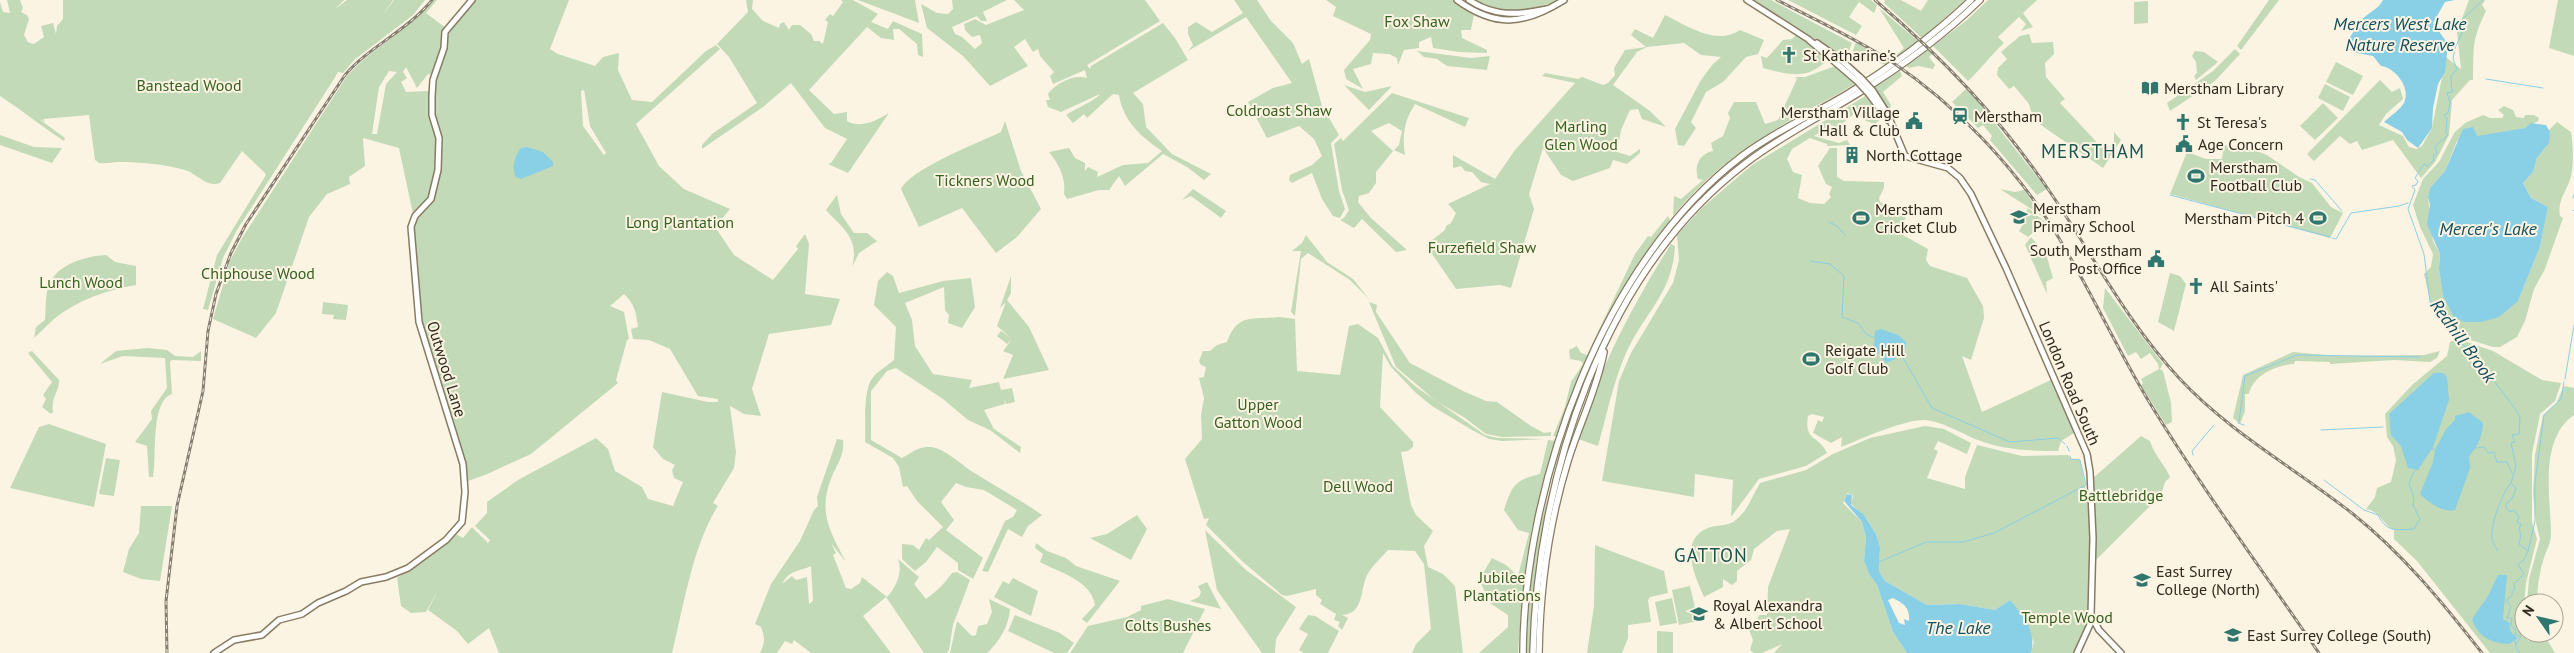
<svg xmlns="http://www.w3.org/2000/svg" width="2574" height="653" font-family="'PT Sans',sans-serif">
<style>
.green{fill:#c2dab7;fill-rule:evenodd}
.water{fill:#89cfe5;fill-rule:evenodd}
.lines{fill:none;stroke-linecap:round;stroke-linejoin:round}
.stream{stroke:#89cfe5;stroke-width:1}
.major-casing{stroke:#897b62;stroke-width:8}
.highway-casing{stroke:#897b62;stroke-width:8}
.major{stroke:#fff;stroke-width:5}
.highway{stroke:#fff;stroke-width:5.5}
.rail-casing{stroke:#857e71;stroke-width:3}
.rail{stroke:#fcf4e3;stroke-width:1;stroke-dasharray:4;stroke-linecap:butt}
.major-bridge-casing{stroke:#897b62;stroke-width:8;stroke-linecap:butt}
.major-bridge{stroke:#fff;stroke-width:5}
.labels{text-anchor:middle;stroke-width:4;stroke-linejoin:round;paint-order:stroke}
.park-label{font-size:16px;fill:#36601f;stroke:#fcf4e3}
.poi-label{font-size:16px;fill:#2e281d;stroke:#fcf4e3;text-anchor:start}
.street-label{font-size:16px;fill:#2e281d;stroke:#fcf4e3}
.water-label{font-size:18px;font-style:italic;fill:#124d5d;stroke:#fcf4e3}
.quarter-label{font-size:19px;letter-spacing:1px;fill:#1a544e;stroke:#fcf4e3}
</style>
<rect width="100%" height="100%" fill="#fcf4e3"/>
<!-- green -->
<g class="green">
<path d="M7,0h13l3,8 -2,4 6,3 2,4 -5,16 4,7 6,2 10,-7 -3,-11 12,-3 3,11 1,-8 6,-7v-19h281l-9,9 12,-9h46l-11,16 12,-16h31l-12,15 -59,45 -11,13 -5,-1 -4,7 -97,151 -14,28 -15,52 -5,-1 14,-54 49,-80 -1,-2 -23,-22 -22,32c-14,5 -22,-9 -35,-13 -21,-6 -45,-8 -67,-8 -6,0 -13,2 -19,1l-4,-3 -6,-45 -46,4 2,3 -6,-3 26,19 -1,3c-22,-14 -42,-31 -64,-45v-94l3,10 7,1z"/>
<path d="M434,0h3l-11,13 20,15 -3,18 -10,29 -5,-1 -11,14 -11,-21 -3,5 4,6 -6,4 5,10 22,-1 2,-2v29l8,25 -1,26 -7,29 -17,16 -14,-66 -36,-10 2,28 -16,11 1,7 -23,10 -18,23 -33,96 -20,25 -43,-19 17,-58 12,-23 105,-162c26,-29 62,-46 87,-76zM389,71l8,1 -11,12 -9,50h-5l7,-47z"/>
<path d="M476,0h93l-19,49 8,5 37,12 8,-9 16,-4 -1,17 14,30 20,2 54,-51 10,-6 4,4 -84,75 23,42 25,23 46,20 -15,18 19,28 39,25 25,-31 -2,-3 9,-12 4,10 -4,50 35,5 -9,26 -62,9 -17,55 9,27 -17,-2 -14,-8 6,46 -2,16 -21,35 5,3c-25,38 -35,103 -46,147h-173l-10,-25 -21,16 -11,-13 -29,-21 10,-20 -12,22 -15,1 -10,-7 -4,-28 31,-21 28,-23 7,4 9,-11 16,16 2,-3 -15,-14 12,-13v-11l31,-22 78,-42 12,11 7,22 27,16 6,12 25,7 10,-24 -9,-4 -2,-8 3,-5 -12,-6 -10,-12 9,-55 46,10h10v-3l-20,-3 -28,-47 -21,-9 -16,-1 -2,-10 7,-2c-2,-14 -3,-23 -14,-33l-14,12 14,6 5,27 -2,1 -11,40 2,3 -87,71 -46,21 -20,7 -1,-12 -45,-148 -7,-95 5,-11 10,-10 13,-37v-36l-7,-18 1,-34 15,-48zM584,90l6,36 16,27 -2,2 -21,-29 -2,-35z"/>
<path d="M746,0h7l-1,9 11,12 16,7 1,-4 4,-2 5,8 3,-5h8l11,9 3,7h5l4,3 5,-22 -3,-2 5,-6 3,2 10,-14 -2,-2h12l25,14 -7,8 17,7 5,-8 29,13 1,23 -5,-2 -1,-11 -18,-15h-6l1,11 -13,-2 -14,-11 -58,63 25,24 13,-2v9c15,8 30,-1 42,-8l-41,60 -20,-9 3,-1 16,-24 -22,-11 -34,-45 -28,24 -61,42v-4l10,-11 45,-31 -28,-46 -12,-13 31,-32z"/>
<polygon points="858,0 915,0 919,23"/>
<path d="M952,0h55l-24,12 4,9h-6l-4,-5 -25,11 3,7 7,3 13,12 7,-6 -2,-8 -8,2 -7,-7 -1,-6 11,-5 11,6 38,-15 -10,-10h131l15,21 -73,44 3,4 1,-3 72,-43 12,15 13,22 -55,33 10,11 3,23 26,27 39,20 -7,6 -17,-13 -24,-13 -38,32 -6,-10 -10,14h-10l-32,9 -3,-5c2,-17 -5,-29 -15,-42l20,-4 6,10 10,5v8l3,-4 10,5 -1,5 26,-12 25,-2 14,-12c-21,-14 -39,-30 -43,-56l-6,-1 -26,24 -3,-4 -11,9 -7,-8c10,-7 29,-14 34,-21l-39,18 -13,-5 -2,-7h4l-2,-6c8,-11 26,-20 39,-16l-2,-8 -32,14 -3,-8 4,-4 -14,-16 -2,-7 -5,3 -8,-13 -11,8 14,19 -38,20 -27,-30 -36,-28 -6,-24 16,9 11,1 5,-5z"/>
<polygon points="1234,0 1257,0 1271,21 1293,43 1302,64 1309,59 1322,106 1339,135 1331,143 1339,191 1345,209 1340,218 1333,216 1322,199 1312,173 1292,183 1289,180 1290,175 1312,165 1322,156 1314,139 1299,126 1267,138 1248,102 1273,88 1292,83 1246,17 1188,51 1193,45 1188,34 1188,27 1196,22 1212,32 1243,13"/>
<polygon points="1326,0 1452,0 1474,14 1471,30 1461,30 1462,38 1487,50 1487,53 1459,52 1433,48 1431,37 1419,42 1419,48 1404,50 1398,65 1397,58 1389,54 1373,53 1371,64 1353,69 1363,89 1346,79 1344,70 1370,40 1371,34 1333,16 1336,7"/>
<path d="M1476,0h79l1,1c-29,12 -52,14 -80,-1z"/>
<path d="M1752,0h19l81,43 -7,18c-11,-11 -23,-16 -35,-25 -20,-13 -37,-25 -58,-36z"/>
<polygon points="1788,0 1871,0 1877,5 1874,13 1859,2 1849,17 1862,26 1856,35"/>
<polygon points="1885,0 1901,0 1921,11 1928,0 1965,0 1922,38 1884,3"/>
<path d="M1988,0h49l-14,13 10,14 -12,4 5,-7 -7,-7 -21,20 6,6c-14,13 -23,26 -36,38l-35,-35 34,-26z"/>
<polygon points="2269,0 2279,0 2241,50 2237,46"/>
<path d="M2469,0h16l-3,5 4,6c-15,30 -12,37 -13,69h-3l-18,20 -3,35 -14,27 -14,16 -28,-38 -31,10 -5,-9 -7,3 -10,-8 -26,25 -7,-7 73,-74 12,12 8,-4 3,11 -17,15 -7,11 24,11 6,11 8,2 5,-3 10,-18 14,-71 15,12 -4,-37z"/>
<polygon points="2558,0 2574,0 2574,56 2549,48"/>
<polygon points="2148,1 2148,23 2134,24 2134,2"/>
<polygon points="1879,8 1918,41 1897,57 1893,58 1904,48"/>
<path d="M1665,15c23,11 51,31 75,15l24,10 -6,14 -12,3 -23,25 -17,10 -15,30 5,6 -12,18 -6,-1 -3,-16 26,-49 12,-16 8,-7 -20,-2 -17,-12 -37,4 -10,5 -24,33 37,26 16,16 -24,-8 -4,-10 -8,1 -9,20 -4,22 13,4 10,-7v4l-13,11 -14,-4 -3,8 -37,13 -12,-6 -18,-27 -14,46 5,15 -23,79 -11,-3 -44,4 -30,-44 19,-15 1,-4 5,-3 5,-10 -8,-9 42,-20 -9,-2 -9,-10 -7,-1 -4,-5 -8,2v-13l42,24 20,-29 60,-67 -33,-7 3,-3 33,6 4,-2 21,8 5,-2 7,-8 -1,-7 11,-18 21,-3 -15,-12 4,-6 18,9z"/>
<polygon points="2029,34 2032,43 2053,42 2054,54 2045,63 2046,77 2065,99 2060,103 2106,152 2109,153 2114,141 2114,132 2121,140 2103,168 2041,125 2031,111 2029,104 2014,86 2009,89 1997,75 1998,68 2007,59 2001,52 2020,36"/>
<path d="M1796,35l33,23c-21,23 -39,17 -66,10l-2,-12 6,2 16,-18 9,-1z"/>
<polygon points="1856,42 1888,62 1885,65 1862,54 1851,63 1849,61"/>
<polygon points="2235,49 2240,54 2215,81 2170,111 2167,103 2213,71"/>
<polygon points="1928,50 1933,53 1929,57 1935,65 1933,69 1918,66 1909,68 1906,66"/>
<polygon points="1417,51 1471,58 1490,56 1487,70 1447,66 1437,59 1424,57"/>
<polygon points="2195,51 2204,52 2218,62 2196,80 2194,76 2197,73 2196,62 2192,56"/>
<polygon points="2336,62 2363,76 2353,95 2326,82"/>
<path d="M1838,65l18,18c-25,16 -52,28 -77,44 -40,23 -77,53 -106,89l1,-20 7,3 22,-19 -5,-1c-4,-13 1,-25 15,-28l-2,-8 12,-7 7,-18 -2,-5 6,-11h22l9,22 13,-4 19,-41 -2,-2h10z"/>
<polygon points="1900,71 1902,76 1883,92 1891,105 1889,111 1873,88"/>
<polygon points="2325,84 2350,97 2343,111 2318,98"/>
<polygon points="1344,85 1365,92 1392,86 1369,110"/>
<polygon points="1967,88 2041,182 2047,189 2037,195 1990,140 1992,136 1983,125 1978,128 1952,102"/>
<path d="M1392,93l77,25 -4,9 -50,-23c-11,17 -13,31 -10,51l-11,-5 5,-5 3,-14 -13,-8 -18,8 22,20 -17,21v11l-7,10 -10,3 -1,6 13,16 36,32 -11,2 -34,-33 -8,9 -14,-8 4,-2 5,-8 -7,-20 -8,-46 7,-6 2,3z"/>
<path d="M1867,95l16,22 -8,7 -9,-3 -10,-9 -20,17 -4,-4 -18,11 25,7 8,-3 3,5 -23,1v-2l-17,-6 -18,11 -5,10 6,13 9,3 -4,23 12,5 14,1 7,-7 -2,-3 3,-7 -6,-3 -8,-18 12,-18h7v29l7,4 40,1v6l-5,10 1,4 26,16 -12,12 34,19 -2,11 4,6 37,12 16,28 1,12 -13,42 -9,-4 20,56 69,-32 23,53 -13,8 -3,10c-29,0 -55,-1 -83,-12 -16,-7 -32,-17 -50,-19 -20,-1 -64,19 -84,27l1,-10 -11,6 -18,-10 5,-13 4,2 2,-5 -12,-3 -4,2c-4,26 10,18 19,37l-21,13 -47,13 -28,38 2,-37 -38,-6 -1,23 -92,-16 17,-100 12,-28 42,-70 6,-23 -2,-25 26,-28 49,-42z"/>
<polygon points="2323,103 2338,118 2315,140 2300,126"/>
<path d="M2504,106l9,4 3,7 8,1 1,-3h9l5,3 -1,3 -13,7 -68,13 -12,30 -15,17 -2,9 5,44 7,13 -1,15 4,27 75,5 22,-54 8,-40 -17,-9 -8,-15 10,-11 4,-14 9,-11 4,-15 -1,-2 8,-8 14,10c2,14 3,30 0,44 -4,16 -14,23 -11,40l3,2 -18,51 -11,20 -9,32 -8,16 -17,10h-7l-45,-14v-5l-16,-20 -8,-34 7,-7 2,-13 -13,-27 -7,-22 10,-26 16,-17 15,-29 11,-10 18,-8 7,3h12l2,-3 -6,-5z"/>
<path d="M1005,121l16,50 20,38 -24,28 -21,16 -34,-45 -43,19 -18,-38c11,-21 77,-46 100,-57z"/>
<polygon points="0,135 34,147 62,148 52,163 0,145"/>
<polygon points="2224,145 2254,150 2267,155 2299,177 2312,183 2331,207 2343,213 2330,238 2170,194 2187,152 2206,159 2222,159"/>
<polygon points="1193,189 1226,211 1221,218 1191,196 1182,200"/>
<polygon points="2000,189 2015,192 2024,190 2042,216"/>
<path d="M837,195l4,19 13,19h13l10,8 -18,12 -7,14c8,-29 -10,-39 -26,-57z"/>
<path d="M2028,208l17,14 -17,15 -9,-6c6,-8 4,-15 9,-23z"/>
<path d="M1668,216l2,4c-51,65 -87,138 -113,217l-4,-1 12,-29 6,-25 12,-18 -2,-3 -11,-2 -1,-9 8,-4 4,7 6,2 48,-101 13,-18 3,1z"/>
<polygon points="1306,235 1327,262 1353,279 1369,299 1350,280 1308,253 1301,259 1295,316 1291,312 1301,251 1292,251 1302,243"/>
<polygon points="2031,237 2046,254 2053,278 2046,282 2047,294 2025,245"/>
<path d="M1671,244l4,2c-2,47 -31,67 -49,107 -13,30 -19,61 -28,93l-20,-7c21,-70 54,-133 93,-195z"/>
<path d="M106,255l9,7 21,4v19c-29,5 -59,15 -82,34 -7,6 -13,13 -20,19l2,-11 9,-7c1,-10 0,-26 4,-35 8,-21 37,-29 57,-30z"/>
<path d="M887,272l6,4 6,17 44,-12 28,-3 4,29 -13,21 -14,-5 1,-8 -4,-5 -1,-23 -39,16 7,17 3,26 18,28 39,6 -3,8 30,-6 2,8 11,-2 3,14 -9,2 -2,-6 1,6 -21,6 10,19 27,18 -1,6 -30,-23 -22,-10 -25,-21 -47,-31 -9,3 -16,20v49l31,18c9,-5 17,-12 28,-11 15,1 30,17 43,25 23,15 47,27 69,43l-14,11 -6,11 -14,-8 -20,43 -6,-1 23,-50 8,-4 4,-7 -33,-20 -18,-3 -10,-4 -15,19 13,18 -8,10 37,28 -10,21 -15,-9v-7l-21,-16 -11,15 -11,9 -13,-12v-15l11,1 6,5 7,-12 3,2 14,-13 -26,-26 -10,-15 -4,1 -4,-20 -6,-9 -28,-16c1,-18 -2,-43 5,-60 5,-10 16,-15 24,-22l2,-33 -22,-22 4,-24z"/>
<polygon points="2170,273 2180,276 2186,284 2174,331 2158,322"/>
<polygon points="1011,276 1011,293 1007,300 1029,327 1049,370 1003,379 1013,355 1003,351 1012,339 1007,344 997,336 1001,331 1011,338 997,326 1006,302 1000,308"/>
<polygon points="2105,288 2163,364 2160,369 2163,371 2171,403 2172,422 2166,425 2141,385 2143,383 2141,379 2159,369 2158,364 2150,353 2141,359 2136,352 2128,356 2103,308"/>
<polygon points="323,302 348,305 346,320 333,319 334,315 322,314"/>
<polygon points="1369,302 1377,305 1376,312 1410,363 1463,391 1486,401 1497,402 1531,426 1544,433 1551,432 1551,436 1502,437 1486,434 1465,418 1436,401 1396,367"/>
<path d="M1279,317l16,2 2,52 43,4 9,-49 9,-2 20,14 15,28 22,20 70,49 13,3 48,1 -44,2 -13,-2 -17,-9 -40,-24 -16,-13 -25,-26 -8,-14 -3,54 33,35v5l-5,4 -7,1 10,53 5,10 17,16 -9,15 4,21 15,7 12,12 8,67h-51l4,-9 15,-15 -7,-65 -9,-13 -27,-1c-7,8 -16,16 -21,25 -7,15 -3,39 -25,40l6,3 -6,12 -4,-4 2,-4 -6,-2 2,-6 -16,-10 2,-4 -6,-5v-6l-29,7 -5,-1 -39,-33 -37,-37 3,-7 -5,1 -19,-60 17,-20 -1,-24 3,-17 -5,-20 5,-1 2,-10 -5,-2 -2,-4 4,-10h7l7,-6 10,-3c11,-29 24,-22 52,-25z"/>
<path d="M2458,339l35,12 49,29 19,3 -6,18 -15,13 -8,40v68l5,17 -11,44 -4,44 2,9 5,6 -3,-9h17l12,20h-65l-73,-92 -23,-22v-9c-12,-6 -14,-19 -28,-21l9,-12 2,-9 14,-6 5,-22 -3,-14 -6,-9 -2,-23 27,-29 35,-29 3,-14 4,-2 2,4z"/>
<path d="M148,348l19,2 8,6 18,1 8,-6v10l-29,-1 -2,2 2,32c-22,7 -15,64 -19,83h-4l-2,-31 -12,-4 17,-23 -1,-8 16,-23 -2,-30 -42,-2 -23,8 16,-13z"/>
<path d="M32,351l27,29c0,13 -8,16 -6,32l-2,2 -9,-7 4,-8 -3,-4 9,-13 -24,-29z"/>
<path d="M2440,351l-3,7 -7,4 -36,-2 -64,4v-2l-35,-1 -1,3c-18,1 -41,11 -45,30h-4v17l-5,13 -7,-6 10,-43 50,-23 42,4 89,-1z"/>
<path d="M2564,386l10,2v27c-36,25 -23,84 -23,120 0,8 -6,18 -8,26 -4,14 -6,27 -6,42h-10l2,-24 11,-40 -4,-16 -3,-29 2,-39 8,-40 13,-11z"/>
<polygon points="49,424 106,444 94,507 10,488 39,427"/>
<path d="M1925,426l19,3 27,14 -4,11 -29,-13 -4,8 4,2 -11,27 38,11v-12l12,-32 45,11 46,-1 3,4 9,1c11,45 14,111 9,157 -1,11 -8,25 -12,36h-46l3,-11 -24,-42 -15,10 -35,-6 -33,1 -42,-24 -6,-10 1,-24 -4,-13 -10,-16 -15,-14 2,-9 -6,-2 -4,10 19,19 4,15 -2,24 5,13 8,11 16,47 14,21h-133l8,-9 -20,9h-8l-4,-3 3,-10 -8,-20 10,5 4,-10h8l1,-28 22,-58 -13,2 -23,18 -3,11 -14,11v10l-5,4 -9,-6v8l-19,10c-9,-20 -26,-57 4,-69 10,-4 21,-1 29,-9 11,-9 15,-23 23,-36l46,-13 27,-16 37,-16z"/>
<path d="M2141,436l9,5c5,16 14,22 20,36l-5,5 -4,13 -65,65 -4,-81z"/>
<path d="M837,439l6,1c2,13 -5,23 -10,34 -16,36 -4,56 13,88l-15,-19 5,10 -3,2 13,33 5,1 9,-6 2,-6 25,20c9,-10 16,-24 11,-38l21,18 -5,7 12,15c11,-8 18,-15 26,-26l5,-1 13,8 -17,45 -4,25 -2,3h-23l-38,-56 -23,19 28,37h-80l-17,-13 -2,4 -7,-3 -8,12h-17c5,-9 5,-17 1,-26l-6,-3 16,-40 29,-43 14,-31 4,-4 -1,-9zM811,566l2,35 -4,3 -2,-27 -11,3 -4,-4 -10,8c8,-15 17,-12 29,-18z"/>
<path d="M1548,440l8,1c-22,75 -33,134 -38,212h-39l29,-26v-12l-17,-11 -12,-24 13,-22 14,7 12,11 11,-43 -11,-3 -14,-20c8,-25 11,-30 36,-36z"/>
<polygon points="1562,445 1537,558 1530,653 1526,653 1530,582 1538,533"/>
<polygon points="106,458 120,460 114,496 99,494"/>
<polygon points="141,506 172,506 160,581 141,579 123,572 129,549 139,533"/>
<polygon points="1137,515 1147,529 1131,560 1090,538 1107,534"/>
<polygon points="1205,530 1246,570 1296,607 1276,639 1275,653 1262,653 1217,590"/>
<path d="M1036,543l11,8 19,7 10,8 44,15 -33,42 -5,-4 13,-14c-4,-25 -35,-32 -55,-43l3,-8 -8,-6z"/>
<polygon points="1595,545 1664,571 1668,593 1650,597 1648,600 1651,622 1628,625 1628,638 1622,653 1587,653 1594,606"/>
<polygon points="1013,578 1038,591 1031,616 994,597 1003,581 1009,584"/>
<polygon points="1207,582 1221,609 1190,601 1199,597 1201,592 1198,586"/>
<polygon points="1690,586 1698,621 1679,625 1672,590"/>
<polygon points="1672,598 1677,623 1660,626 1655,602"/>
<path d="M989,599l21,10c-1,17 -11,33 -23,44h-37l7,-32 15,15 4,-1 2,-9 9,-2 5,-12z"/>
<polygon points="1168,599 1205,609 1183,653 1070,653 1088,626 1127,617 1141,610 1141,606"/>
<polygon points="1015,615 1060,633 1074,643 1067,653 1054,653 1008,631"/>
<polygon points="1308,615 1315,616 1339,631 1328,653 1304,653 1299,650 1308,634 1299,629"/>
<polygon points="1657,631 1673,632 1673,653 1657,653"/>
</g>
<!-- water -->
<g class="water">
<path d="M2383,0h72l-10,2 -12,21 15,21 -3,28 -7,12 -5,24 -1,20 -14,20 -11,-8 -5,-8 -18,-10c5,-5 17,-13 20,-19 7,-15 -8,-35 -23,-37l-8,-10 -21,-4 -6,-9 16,-24 17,-13z"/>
<polygon points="2531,123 2546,125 2550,132 2549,143 2537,158 2533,172 2523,183 2531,198 2548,207 2540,247 2518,301 2499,317 2481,322 2465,322 2454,317 2443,296 2439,269 2440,254 2427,224 2430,205 2428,197 2430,188 2445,171 2463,129 2473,127 2477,136 2525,128"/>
<path d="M527,147l16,5 10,10v4l-32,13 -5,-2c-5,-9 -1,-22 5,-29z"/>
<path d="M1881,329l17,6 8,7c1,13 -9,16 -20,21l-12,-15 1,-17z"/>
<polygon points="2434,373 2443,373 2447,377 2449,400 2433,447 2418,470 2408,468 2401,446 2391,435 2389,414"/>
<path d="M2469,412l14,11c0,12 -6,25 -14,33l1,12 -15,42c-12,3 -26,-7 -35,-16l13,-32 2,-12 11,-21 9,-9v-4z"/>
<path d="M1847,494l5,1 -1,10 13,10 12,19 4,13 -1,24 6,10 42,24 33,-1 35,6 15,-10c13,16 27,31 21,53h-124l-14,-21 -16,-47 -8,-11 -5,-13 2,-24 -4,-15 -18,-21zM1893,598c11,6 17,9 16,23l-5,-2 1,6 -6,-2 -11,-23z"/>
<path d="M2498,575h9l-4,44 7,4c-2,7 2,11 8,15l-9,6c-18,-1 -31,-7 -37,-25l16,-23z"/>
</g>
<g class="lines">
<!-- stream -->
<g class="stream">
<polyline points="2482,1 2483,0"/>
<polyline points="2480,3 2460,21 2465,26 2455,48 2453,59 2457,69 2451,76 2452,92 2447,93 2450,103 2448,113 2444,115 2447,118 2446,132 2448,135 2435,147 2437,153 2433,156 2434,160 2427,166 2424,164 2415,178 2418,181 2416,185 2412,186 2415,190 2408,209 2424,254 2430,302 2452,328 2460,343 2470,349 2516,410 2520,417 2519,434 2512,435 2515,442 2511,443 2516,466 2511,483"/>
<polyline points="2486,79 2543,88"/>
<polyline points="2310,179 2315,180 2342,211"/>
<polyline points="2170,195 2330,237"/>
<polyline points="2573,198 2574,194"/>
<polyline points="2573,210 2574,211"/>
<polyline points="1829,222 1837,226 1845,235"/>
<polyline points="2332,238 2336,239 2351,213 2399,206 2408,203"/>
<polyline points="1810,261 1830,264 1844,276 1842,317 1858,323 1866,334 1875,338"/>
<polyline points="1902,356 1932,408 2010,442 2058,438 2065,444"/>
<polyline points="2565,379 2574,325"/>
<polyline points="2239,422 2245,376 2297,355 2419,357"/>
<polyline points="2238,423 2244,425"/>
<polyline points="2321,430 2383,427"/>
<polyline points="2067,446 2069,451"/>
<polyline points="2432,448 2435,450"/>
<polyline points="2476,448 2484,447 2488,453 2494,452 2497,462 2507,462 2512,473"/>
<polyline points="2193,455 2192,451 2214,425"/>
<path d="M2324,480l40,30 14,5c9,18 19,15 36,14l6,-10 -7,-14 1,-6 -5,-16 6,-13"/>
<polyline points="2511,483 2516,488 2512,499 2506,504 2506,508 2510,512 2514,510 2519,517 2517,522 2521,524 2519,529 2521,535 2519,544 2528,551"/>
<path d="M2497,550c-1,-3 -5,-8 -5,-11 -2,-14 10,-45 18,-55"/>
<polyline points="1879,562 1926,542 1963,542 1994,533 2086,485 2080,460 2071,459 2070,456"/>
<polyline points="2515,640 2516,648 2520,653"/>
<polyline points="2516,644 2521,637 2515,634 2516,630 2511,626 2512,618 2507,618 2511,607 2506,600 2512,596 2512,591 2515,589 2514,584 2524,574 2518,564 2523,561 2528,551 2535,521 2535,483 2544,415 2561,399 2564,382"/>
</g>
<!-- major casing -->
<g class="major-casing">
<g id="major">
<path d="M1457,0c40,29 68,24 107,0"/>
<path d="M1469,0c25,17 49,15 78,9"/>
<polyline points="1747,0 1808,39 1857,81"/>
<polyline points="1817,43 1841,60 1861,78"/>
<polyline points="1873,91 1887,113 1905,156 1948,168 1960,178 1971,194 2006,268 2087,454 2090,472 2093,538 2091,615 2099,630 2121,653"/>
<polyline points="1869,94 1888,120"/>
<polyline points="214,653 234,640 262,635 279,620 302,614 318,603 346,591 361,582 386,577 408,568 446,540 462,522 465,492 463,464 419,322 411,227 415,216 431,199 438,170 439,138 432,115 432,96 433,80 444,48 445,32 472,0"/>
<polyline points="2077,653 2092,620"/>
</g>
</g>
<!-- highway casing -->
<g class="highway-casing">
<g id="highway">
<path d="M1523,653c1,-170 80,-392 219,-497 33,-25 70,-41 105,-62 44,-27 86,-58 124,-94"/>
<path d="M1533,653c4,-174 69,-381 213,-490 35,-27 74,-46 111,-69 44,-27 86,-58 123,-94"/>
<path d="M1539,653c1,-65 10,-130 29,-192 11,-36 29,-72 36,-109"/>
</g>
</g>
<!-- major -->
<use href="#major" class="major"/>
<!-- highway -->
<use href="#highway" class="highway"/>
<!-- rail casing -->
<g class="rail-casing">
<g id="rail">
<path d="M1777,0c39,20 78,38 115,62 64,43 121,103 162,168 35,56 62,118 97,175 52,85 112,166 168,248"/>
<path d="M1875,0c68,58 123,116 173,189 44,64 78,132 131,189 51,55 116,90 174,136 50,40 90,89 129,139"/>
<path d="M167,653l-1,-52 11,-95 26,-115 5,-60 8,-37 15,-41 15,-29 99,-149c25,-29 63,-45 87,-75"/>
</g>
</g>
<!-- rail -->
<use href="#rail" class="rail"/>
<!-- major-bridge casing -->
<g class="major-bridge-casing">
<g id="major-bridge">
<polyline points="1861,78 1873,91"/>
<polyline points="1857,81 1869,94"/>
</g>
</g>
<!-- major-bridge -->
<use href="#major-bridge" class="major-bridge"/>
</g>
<!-- icons -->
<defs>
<g id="church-bare" transform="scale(1.35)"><path d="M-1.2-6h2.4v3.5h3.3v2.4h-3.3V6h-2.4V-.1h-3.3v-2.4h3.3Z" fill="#2f766f" stroke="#fcf4e3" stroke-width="2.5" paint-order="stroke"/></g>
<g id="library-bare" transform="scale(1.35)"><path d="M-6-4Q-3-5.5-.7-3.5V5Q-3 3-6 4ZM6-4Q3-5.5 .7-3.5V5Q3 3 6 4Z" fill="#2f766f" stroke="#fcf4e3" stroke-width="2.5" paint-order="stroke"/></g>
<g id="station-bare" transform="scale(1.35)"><path d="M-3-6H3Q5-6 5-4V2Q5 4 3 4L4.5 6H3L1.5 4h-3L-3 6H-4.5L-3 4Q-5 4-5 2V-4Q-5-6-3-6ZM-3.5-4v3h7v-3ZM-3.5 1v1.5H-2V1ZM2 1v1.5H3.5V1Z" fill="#2f766f" stroke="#fcf4e3" stroke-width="2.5" paint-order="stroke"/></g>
<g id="civic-bare" transform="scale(1.35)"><path d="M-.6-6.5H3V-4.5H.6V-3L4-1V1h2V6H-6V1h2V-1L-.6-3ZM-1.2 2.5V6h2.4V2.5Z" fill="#2f766f" stroke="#fcf4e3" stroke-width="2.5" paint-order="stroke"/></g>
<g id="building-bare" transform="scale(1.35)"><path d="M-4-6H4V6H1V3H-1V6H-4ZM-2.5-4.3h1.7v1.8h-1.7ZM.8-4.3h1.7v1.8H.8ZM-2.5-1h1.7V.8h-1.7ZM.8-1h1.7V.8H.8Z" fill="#2f766f" stroke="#fcf4e3" stroke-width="2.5" paint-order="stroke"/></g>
<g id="stadium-bare" transform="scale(1.35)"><path d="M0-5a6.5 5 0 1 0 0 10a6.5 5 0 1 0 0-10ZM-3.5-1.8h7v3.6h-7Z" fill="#2f766f" stroke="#fcf4e3" stroke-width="2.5" paint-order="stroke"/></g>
<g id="school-bare" transform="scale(1.35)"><path d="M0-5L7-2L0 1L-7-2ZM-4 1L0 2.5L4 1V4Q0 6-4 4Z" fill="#2f766f" stroke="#fcf4e3" stroke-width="2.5" paint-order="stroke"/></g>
<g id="university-bare" transform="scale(1.35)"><path d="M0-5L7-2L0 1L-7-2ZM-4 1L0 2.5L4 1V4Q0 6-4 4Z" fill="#2f766f" stroke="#fcf4e3" stroke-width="2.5" paint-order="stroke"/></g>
</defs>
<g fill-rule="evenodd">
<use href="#church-bare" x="1789" y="55"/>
<use href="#library-bare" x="2150" y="88"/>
<use href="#station-bare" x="1960" y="116"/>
<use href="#civic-bare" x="1914" y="121"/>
<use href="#church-bare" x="2183" y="122"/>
<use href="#civic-bare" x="2184" y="144"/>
<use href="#building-bare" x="1852" y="155"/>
<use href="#stadium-bare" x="2196" y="176"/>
<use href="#school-bare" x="2019" y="217"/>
<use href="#stadium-bare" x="1861" y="218"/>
<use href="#stadium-bare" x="2318" y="218"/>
<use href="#civic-bare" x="2156" y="259"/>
<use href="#church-bare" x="2196" y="286"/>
<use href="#stadium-bare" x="1811" y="359"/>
<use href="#university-bare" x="2142" y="580"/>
<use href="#school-bare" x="1699" y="614"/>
<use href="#university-bare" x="2233" y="635"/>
</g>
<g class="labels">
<!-- park labels -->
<g class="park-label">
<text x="1417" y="27">Fox Shaw</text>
<text x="189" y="91">Banstead Wood</text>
<text x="1279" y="116">Coldroast Shaw</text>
<text x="1581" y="132">Marling<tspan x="1581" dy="18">Glen Wood</tspan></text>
<text x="985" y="186">Tickners Wood</text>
<text x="680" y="228">Long Plantation</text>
<text x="1482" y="253">Furzefield Shaw</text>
<text x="258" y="279">Chiphouse Wood</text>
<text x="81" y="288">Lunch Wood</text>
<text x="1258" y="410">Upper<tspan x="1258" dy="18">Gatton Wood</tspan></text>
<text x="1358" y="492">Dell Wood</text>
<text x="2121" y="501">Battlebridge</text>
<text x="1502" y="583">Jubilee<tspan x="1502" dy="18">Plantations</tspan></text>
<text x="2067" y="623">Temple Wood</text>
<text x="1168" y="631">Colts Bushes</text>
</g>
<!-- poi labels -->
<g class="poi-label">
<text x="1803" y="61">St Katharine's</text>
<text x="2164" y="94">Merstham Library</text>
<text x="1900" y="118" text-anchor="end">Merstham Village<tspan x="1900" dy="18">Hall &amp; Club</tspan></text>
<text x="1974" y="122">Merstham</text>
<text x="2197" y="128">St Teresa's</text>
<text x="2198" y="150">Age Concern</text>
<text x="1866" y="161">North Cottage</text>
<text x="2210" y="173">Merstham<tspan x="2210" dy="18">Football Club</tspan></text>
<text x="2033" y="214">Merstham<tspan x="2033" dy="18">Primary School</tspan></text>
<text x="1875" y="215">Merstham<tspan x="1875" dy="18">Cricket Club</tspan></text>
<text x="2304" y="224" text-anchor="end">Merstham Pitch 4</text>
<text x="2142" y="256" text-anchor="end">South Merstham<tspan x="2142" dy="18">Post Office</tspan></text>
<text x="2210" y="292">All Saints'</text>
<text x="1825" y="356">Reigate Hill<tspan x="1825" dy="18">Golf Club</tspan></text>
<text x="2156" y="577">East Surrey<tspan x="2156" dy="18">College (North)</tspan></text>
<text x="1713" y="611">Royal Alexandra<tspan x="1713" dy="18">&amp; Albert School</tspan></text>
<text x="2247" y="641">East Surrey College (South)</text>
</g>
<!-- street labels -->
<g class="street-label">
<text transform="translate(447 369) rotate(73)" y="6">Outwood Lane</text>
<text transform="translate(2070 383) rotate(67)" y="6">London Road South</text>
</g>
<!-- water labels -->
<g class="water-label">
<text x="2400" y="30">Mercers West Lake<tspan x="2400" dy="21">Nature Reserve</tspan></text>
<text x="2488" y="235">Mercer's Lake</text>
<text transform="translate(2463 341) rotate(54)" y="6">Redhill Brook</text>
<text x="1958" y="634">The Lake</text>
</g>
<!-- quarter labels -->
<g class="quarter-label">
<text x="2093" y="158">MERSTHAM</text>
<text x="1711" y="562">GATTON</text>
</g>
</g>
<!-- north arrow -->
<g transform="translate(2539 618) rotate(304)"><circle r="24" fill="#fcf4e3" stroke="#aaa294"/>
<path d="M0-4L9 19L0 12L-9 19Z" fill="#2f766f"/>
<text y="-8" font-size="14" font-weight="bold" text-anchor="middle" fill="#2e281d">N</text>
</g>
</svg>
